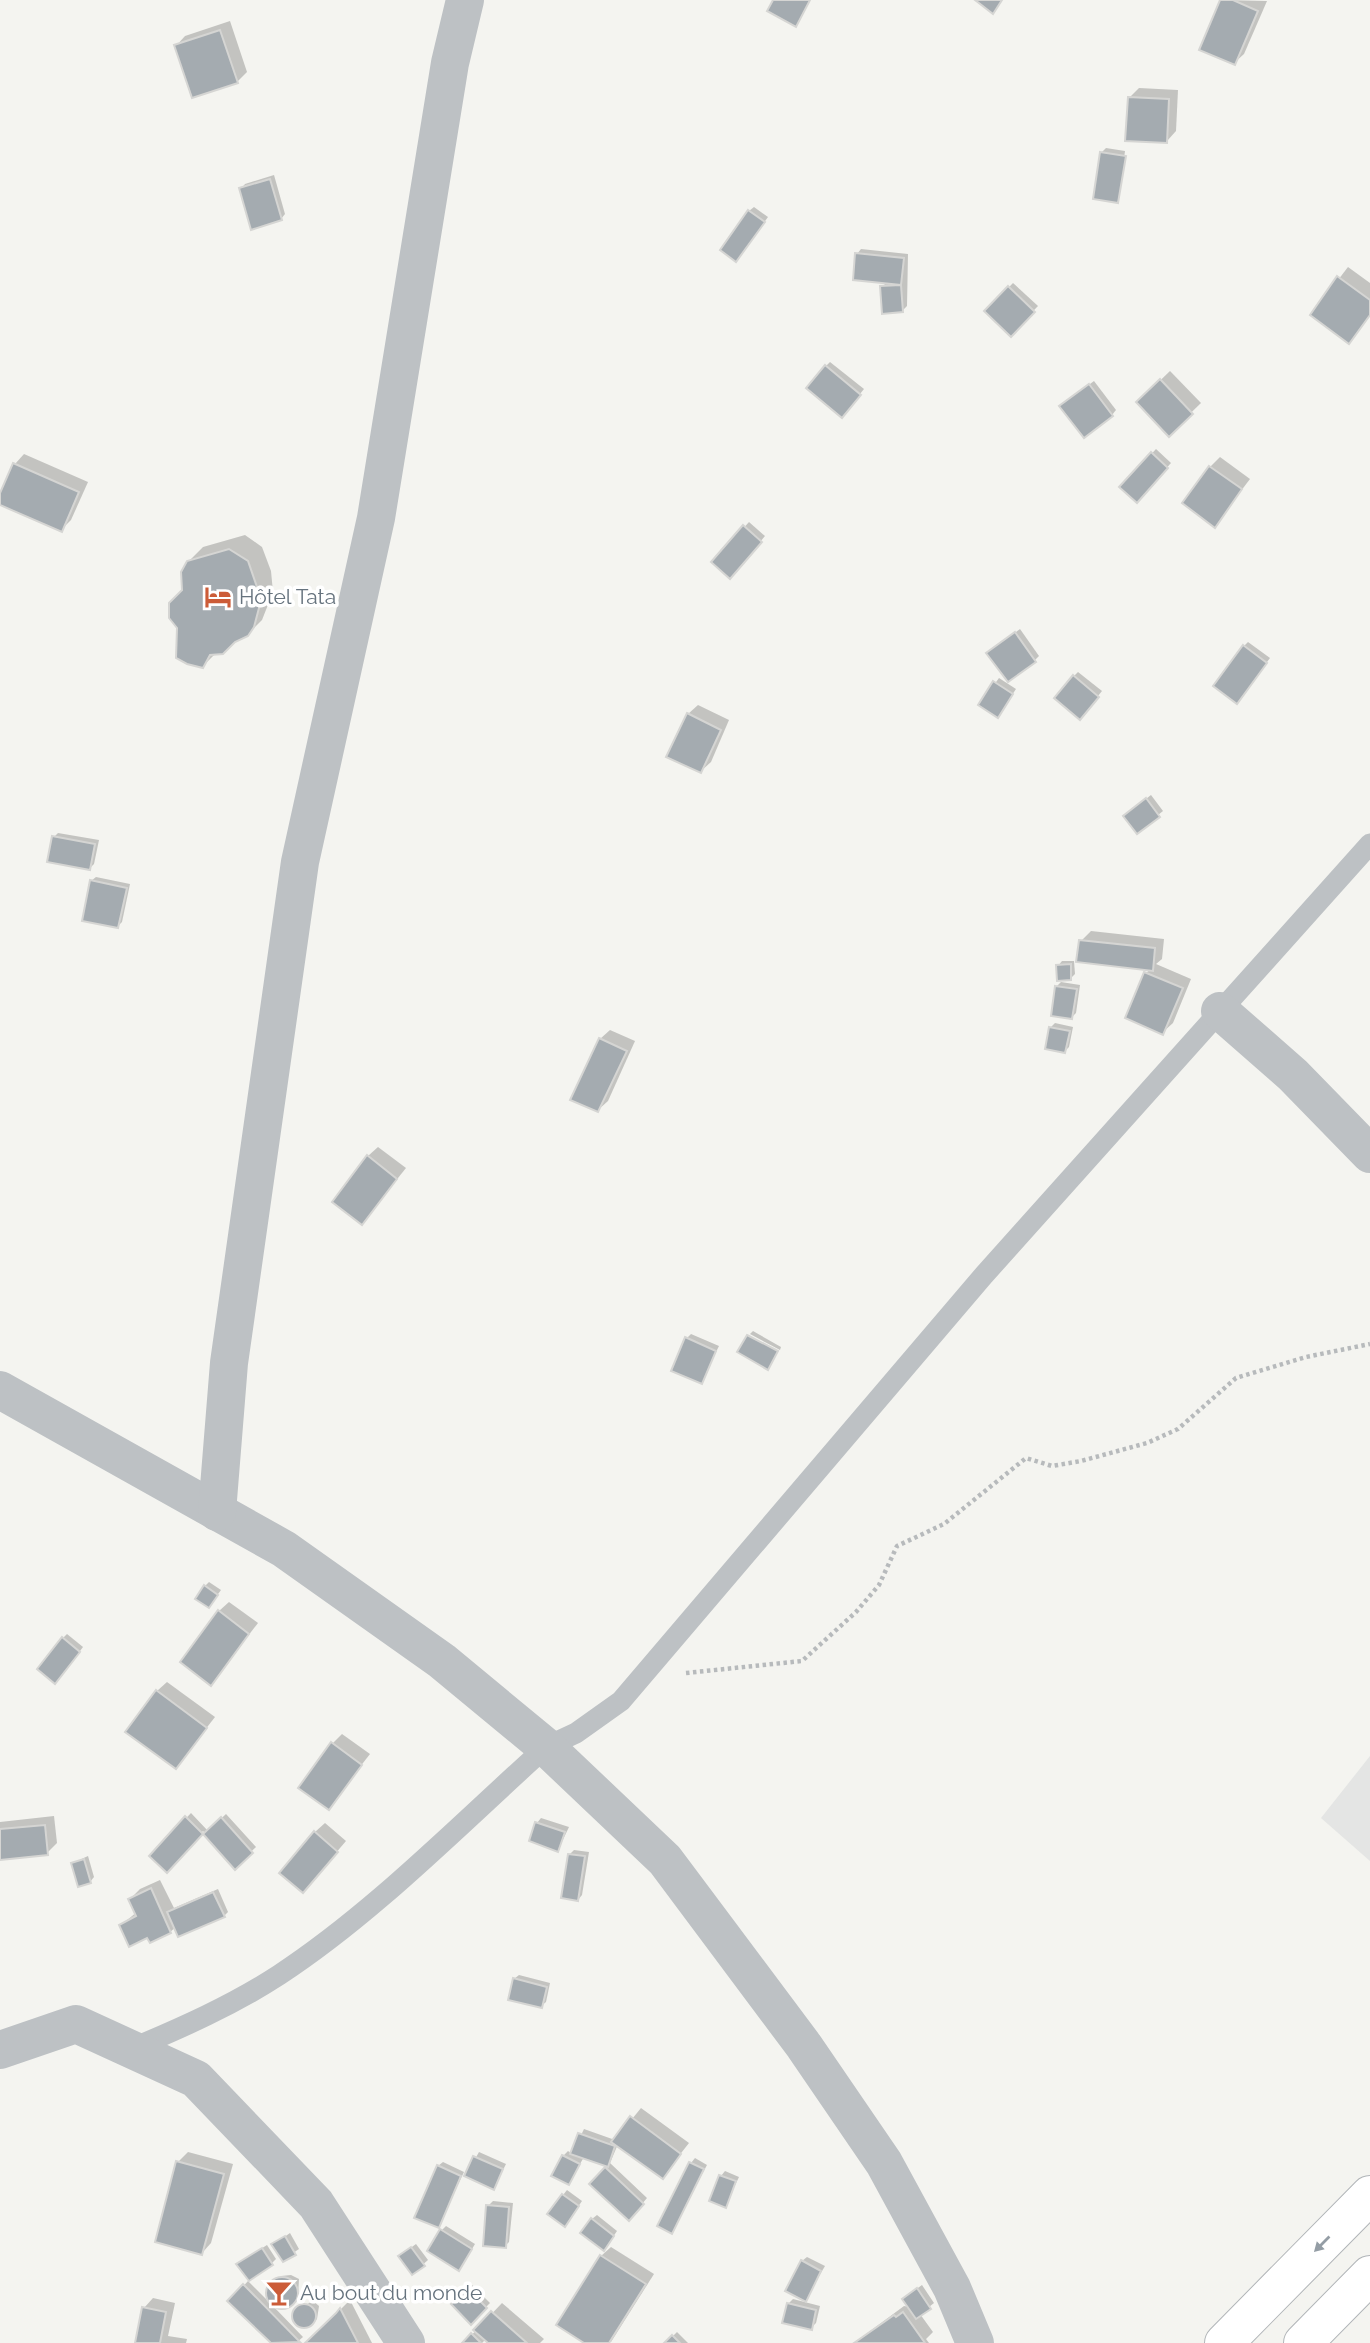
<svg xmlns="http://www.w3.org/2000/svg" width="1370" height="2343" font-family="Raleway,sans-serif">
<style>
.built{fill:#e4e5e4}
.shadow{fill:#0003}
.building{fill:#a4abb0;stroke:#d5d5d3;stroke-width:2}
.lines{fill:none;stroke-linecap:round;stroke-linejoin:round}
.primary-casing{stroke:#b1b5b8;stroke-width:40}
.path{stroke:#b7babc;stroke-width:4.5;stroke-dasharray:3.5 3.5;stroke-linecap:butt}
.service{stroke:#bdc1c4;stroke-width:21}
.minor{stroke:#bdc1c4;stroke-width:38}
.primary{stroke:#fff;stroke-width:38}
.oneway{fill:#949da5}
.labels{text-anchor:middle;stroke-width:7;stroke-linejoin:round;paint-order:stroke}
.poi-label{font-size:21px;fill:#66737e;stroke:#fff;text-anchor:start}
</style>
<rect width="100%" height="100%" fill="#f4f4f0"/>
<!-- built -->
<polygon class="built" points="1370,1756 1370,1861 1321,1818"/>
<!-- shadow -->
<g class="shadow">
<polygon points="1222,0 1267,1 1244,54 1234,63"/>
<polygon points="230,21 247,72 237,82 176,46 185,36"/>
<polygon points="1139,88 1178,90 1176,131 1167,141 1129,98"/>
<polygon points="1106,148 1125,151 1118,201 1102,152"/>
<polygon points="274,175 285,214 281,219 241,189 245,184"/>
<polygon points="754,207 768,217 740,255 749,211"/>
<polygon points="861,249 908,254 907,306 902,311 882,287 887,282 857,254"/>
<polygon points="1348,267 1370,283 1370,316 1349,341 1312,314"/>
<polygon points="1013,283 1038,306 1011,334 986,311"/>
<polygon points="830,362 864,389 846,411 826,366"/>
<polygon points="1170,371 1201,403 1169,434 1138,402"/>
<polygon points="1094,381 1116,410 1112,415 1066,402"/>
<polygon points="1156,449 1171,463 1137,501 1121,487"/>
<polygon points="24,454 88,482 71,520 61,530 0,503 15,464"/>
<polygon points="1220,457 1250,479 1215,525 1210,467"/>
<polygon points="749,522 765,536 734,572 713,562"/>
<polygon points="245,535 262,547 271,571 273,592 262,620 247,635 216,653 203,666 184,591 188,562 203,547"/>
<polygon points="1020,629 1039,656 1035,660 993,649"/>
<polygon points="1248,642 1270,658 1237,702 1244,646"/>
<polygon points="1078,672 1102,691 1084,713 1074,676"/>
<polygon points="999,678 1016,689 998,716 980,704"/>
<polygon points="698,705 729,720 711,762 701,771 688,714"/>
<polygon points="1151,795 1163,811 1137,832 1129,812"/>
<polygon points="58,833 99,840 94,864 90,868 54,837"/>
<polygon points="96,877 130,884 122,922 118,926 91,881"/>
<polygon points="1091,931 1164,939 1162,959 1156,964 1191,979 1173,1023 1163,1032 1146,973 1151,969 1081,941"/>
<polygon points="1062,961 1074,961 1075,974 1071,978 1058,966"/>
<polygon points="1061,982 1080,985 1076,1013 1072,1017 1057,986"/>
<polygon points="1055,1023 1073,1027 1069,1047 1065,1051 1051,1027"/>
<polygon points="610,1030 635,1041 608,1101 598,1110 600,1039"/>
<polygon points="378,1147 406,1168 362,1223 368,1156"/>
<polygon points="753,1331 781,1347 780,1350 750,1334"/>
<polygon points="691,1334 719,1346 701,1382 687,1338"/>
<polygon points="209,1582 221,1590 213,1601 205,1586"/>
<polygon points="229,1602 258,1623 211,1684 219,1611"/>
<polygon points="67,1634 83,1647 60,1678 63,1638"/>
<polygon points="167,1682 215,1717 176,1767 157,1691"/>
<polygon points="342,1734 370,1754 328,1808 332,1744"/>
<polygon points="191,1813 208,1831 226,1814 256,1847 235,1867 203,1831 167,1871 151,1855"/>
<polygon points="54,1816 57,1843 47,1853 0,1858 0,1822"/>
<polygon points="541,1818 569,1827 558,1850 537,1823"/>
<polygon points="325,1823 346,1841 312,1881 315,1832"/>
<polygon points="574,1850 589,1852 582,1895 578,1900 569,1855"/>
<polygon points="88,1856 94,1877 90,1882 73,1863"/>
<polygon points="160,1880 174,1908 218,1889 228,1912 224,1916 176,1927 170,1932 148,1935 121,1925 137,1912 130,1899 140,1889"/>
<polygon points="519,1975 550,1983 546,2002 541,2006 514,1979"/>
<polygon points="641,2108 689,2143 663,2176 618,2144 610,2163 647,2198 629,2219 591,2184 609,2165 584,2157 569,2183 563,2156 568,2151 572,2154 584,2129 615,2140"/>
<polygon points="188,2152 233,2164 211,2243 202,2253 178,2162"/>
<polygon points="479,2152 506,2164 494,2188 466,2175"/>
<polygon points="695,2158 707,2165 671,2232 691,2163"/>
<polygon points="443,2162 464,2172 438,2226 438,2166"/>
<polygon points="725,2171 739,2177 725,2206 721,2176"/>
<polygon points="567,2190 582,2201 569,2220 563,2195"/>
<polygon points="493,2201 513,2203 509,2242 505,2246 488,2206"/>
<polygon points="597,2215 617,2231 608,2244 592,2219"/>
<polygon points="446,2226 475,2244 463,2264 441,2231"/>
<polygon points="290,2233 299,2249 283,2260 273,2245"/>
<polygon points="416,2244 428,2260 413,2273 405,2252"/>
<polygon points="267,2245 276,2259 272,2263 243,2260"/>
<polygon points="611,2247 654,2274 611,2342 588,2343 601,2256"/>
<polygon points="807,2257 825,2266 805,2300 802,2261"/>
<polygon points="291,2275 299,2279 298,2297 285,2306 273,2306 303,2337 296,2343 273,2343 230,2301 248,2281 270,2303 269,2289 281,2276"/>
<polygon points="472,2285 490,2303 471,2322 453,2304"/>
<polygon points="922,2285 934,2303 920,2314 933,2332 926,2339 929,2343 854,2343 904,2306 909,2307 908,2295"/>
<polygon points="153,2298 175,2303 168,2336 187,2339 186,2343 137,2343 144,2308"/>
<polygon points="793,2299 820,2306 816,2323 811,2328 788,2304"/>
<polygon points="350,2300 372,2343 307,2343"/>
<polygon points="313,2301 319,2306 317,2319 312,2324 301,2325 293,2321 298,2309"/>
<polygon points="502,2303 544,2339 540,2343 491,2343 486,2339 482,2343 464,2343"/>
<polygon points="677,2332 688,2343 666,2343"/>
</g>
<!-- building -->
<g class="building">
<polygon points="773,0 810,0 796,27 767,11"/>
<polygon points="975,0 1002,0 993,14"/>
<polygon points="1220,0 1233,0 1258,11 1235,65 1199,50"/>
<polygon points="220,30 238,83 192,98 174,45"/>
<polygon points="1128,97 1169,99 1167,143 1125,141"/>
<polygon points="1100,152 1126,156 1118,203 1093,199"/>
<polygon points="270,179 282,220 251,230 239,188"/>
<polygon points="748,210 765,222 736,262 720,250"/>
<polygon points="855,253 904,258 901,285 853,280"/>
<polygon points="1337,276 1370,300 1370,315 1349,344 1310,315"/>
<polygon points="901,285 903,312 882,314 880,286"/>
<polygon points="1008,286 1035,312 1011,337 984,311"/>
<polygon points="825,365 861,395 842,418 806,388"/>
<polygon points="1160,379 1193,414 1169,437 1136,402"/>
<polygon points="1089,384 1113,416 1084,438 1059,406"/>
<polygon points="1151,452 1168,468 1137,503 1119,487"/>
<polygon points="13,463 79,492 62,532 0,505 0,493"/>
<polygon points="1209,466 1242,489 1215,528 1182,503"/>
<polygon points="743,525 762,542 730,579 711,562"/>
<polygon points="229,549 248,561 257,587 259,608 254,627 248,636 235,642 223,654 210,655 203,668 187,664 176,658 177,628 169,618 169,603 182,590 181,572 187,561"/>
<polygon points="1015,632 1036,662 1008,682 986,653"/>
<polygon points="1243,645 1267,663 1237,704 1213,686"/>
<polygon points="1073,675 1099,697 1080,720 1054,698"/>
<polygon points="993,681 1013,694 998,718 978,705"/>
<polygon points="687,713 721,730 701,773 666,757"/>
<polygon points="1146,798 1160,817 1137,834 1123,816"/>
<polygon points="52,836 95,844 90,870 47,862"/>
<polygon points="90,880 127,888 118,928 82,921"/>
<polygon points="1079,940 1155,948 1153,971 1076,962"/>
<polygon points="1071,964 1071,980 1057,981 1056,965"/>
<polygon points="1144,972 1183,988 1163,1035 1125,1018"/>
<polygon points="1055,986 1077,989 1072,1019 1051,1016"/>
<polygon points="1049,1027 1070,1031 1065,1053 1045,1049"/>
<polygon points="599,1038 627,1051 598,1112 570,1100"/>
<polygon points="367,1155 397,1179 362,1225 332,1202"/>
<polygon points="747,1335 778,1351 768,1370 737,1352"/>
<polygon points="685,1337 716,1351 702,1384 671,1371"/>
<polygon points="204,1585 218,1595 209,1608 195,1599"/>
<polygon points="218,1610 249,1634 211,1686 180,1662"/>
<polygon points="62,1637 80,1652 55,1684 37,1669"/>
<polygon points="156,1690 207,1728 176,1769 125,1732"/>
<polygon points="331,1742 362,1765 329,1810 298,1788"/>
<polygon points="185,1816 203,1834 167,1873 149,1856"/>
<polygon points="221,1817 253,1853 235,1870 203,1834"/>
<polygon points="535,1822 565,1832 558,1852 529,1841"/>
<polygon points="45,1825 48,1855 0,1860 0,1829"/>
<polygon points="314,1831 338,1852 303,1893 279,1873"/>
<polygon points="568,1854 585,1856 578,1901 561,1898"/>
<polygon points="84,1859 91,1883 78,1887 71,1863"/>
<polygon points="151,1888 171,1933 150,1943 147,1938 129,1947 119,1925 136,1916 128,1899"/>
<polygon points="213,1892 225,1917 178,1937 167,1912"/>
<polygon points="513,1978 547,1987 542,2008 508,2000"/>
<polygon points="630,2116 681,2154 663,2179 611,2142"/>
<polygon points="578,2133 615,2146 608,2167 570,2154"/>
<polygon points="562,2155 580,2164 569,2185 551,2176"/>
<polygon points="473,2156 503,2169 494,2190 464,2176"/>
<polygon points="176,2161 224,2174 202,2255 155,2242"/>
<polygon points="689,2162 704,2169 672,2234 657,2226"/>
<polygon points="437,2165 461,2176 439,2228 414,2218"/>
<polygon points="605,2167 644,2204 629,2221 589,2184"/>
<polygon points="719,2175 736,2181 726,2208 709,2201"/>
<polygon points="562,2194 579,2206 565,2227 547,2214"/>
<polygon points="486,2205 509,2207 506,2248 483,2246"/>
<polygon points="591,2218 614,2236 604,2251 580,2233"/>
<polygon points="440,2229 472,2249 459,2271 427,2251"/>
<polygon points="285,2236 296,2255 283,2262 271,2244"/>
<polygon points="411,2247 425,2266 412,2275 398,2256"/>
<polygon points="262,2248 273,2265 249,2281 236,2264"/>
<polygon points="600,2255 646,2284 609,2343 584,2343 556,2325"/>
<polygon points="801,2260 821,2271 806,2302 785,2291"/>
<circle cx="282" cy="2293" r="16"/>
<polygon points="243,2284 300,2342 271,2343 227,2301"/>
<polygon points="467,2288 487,2308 471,2325 451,2304"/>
<polygon points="917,2288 931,2309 916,2319 902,2299"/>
<polygon points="787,2303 816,2310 812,2330 782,2323"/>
<circle cx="304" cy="2316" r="12"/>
<polygon points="142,2307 166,2312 160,2343 135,2343"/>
<polygon points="340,2308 358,2343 305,2343 336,2313"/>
<polygon points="491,2311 527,2343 488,2343 473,2330"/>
<polygon points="903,2312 925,2343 854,2343 894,2315 896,2317"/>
<polygon points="471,2333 481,2343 462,2343"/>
<polygon points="672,2335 680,2343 664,2343"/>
</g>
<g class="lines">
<!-- primary casing -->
<g class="primary-casing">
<g id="primary">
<polyline points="1224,2343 1370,2195"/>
<polyline points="1303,2343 1370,2275"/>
</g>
</g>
<!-- path -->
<polyline class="path" points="686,1673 802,1661 856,1612 879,1585 897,1546 944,1524 1026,1458 1052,1466 1081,1461 1147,1443 1178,1429 1236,1378 1306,1357 1370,1344"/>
<!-- service -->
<path class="service" d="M131,2049c50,-21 102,-44 148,-74 96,-63 181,-151 267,-228l30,-14 45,-32 363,-426 386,-431"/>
<!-- minor -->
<g class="minor">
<polyline points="1220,1011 1293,1075 1370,1154"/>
<polyline points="0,1390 284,1549 442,1661 546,1747 665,1860 804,2046 884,2163 952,2288 975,2343"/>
<polyline points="217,1512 229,1363 300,862 376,518 450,63 465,0"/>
<polyline points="0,2050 76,2024 196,2079 316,2204 406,2343"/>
</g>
<!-- primary -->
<use href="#primary" class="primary"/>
</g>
<!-- one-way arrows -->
<defs><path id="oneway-solid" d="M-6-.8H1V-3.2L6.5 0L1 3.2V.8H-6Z" transform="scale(1.75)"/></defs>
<use class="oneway" href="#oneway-solid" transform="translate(1322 2244) rotate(135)"/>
<!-- icons -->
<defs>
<g id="hotel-bare" transform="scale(2.1)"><path d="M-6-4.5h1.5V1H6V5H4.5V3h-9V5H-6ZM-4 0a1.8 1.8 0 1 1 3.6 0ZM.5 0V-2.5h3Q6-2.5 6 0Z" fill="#cc5c38" stroke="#fff" stroke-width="2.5" paint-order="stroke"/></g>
<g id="bar-bare" transform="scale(2.1)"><path d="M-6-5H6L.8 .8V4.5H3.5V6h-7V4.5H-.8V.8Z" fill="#cc5c38" stroke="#fff" stroke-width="2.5" paint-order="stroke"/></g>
</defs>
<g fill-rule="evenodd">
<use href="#hotel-bare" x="218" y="597"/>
<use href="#bar-bare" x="279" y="2293"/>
</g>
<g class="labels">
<!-- poi labels -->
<g class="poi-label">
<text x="239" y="604">Hôtel Tata</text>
<text x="300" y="2300">Au bout du monde</text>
</g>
</g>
</svg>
